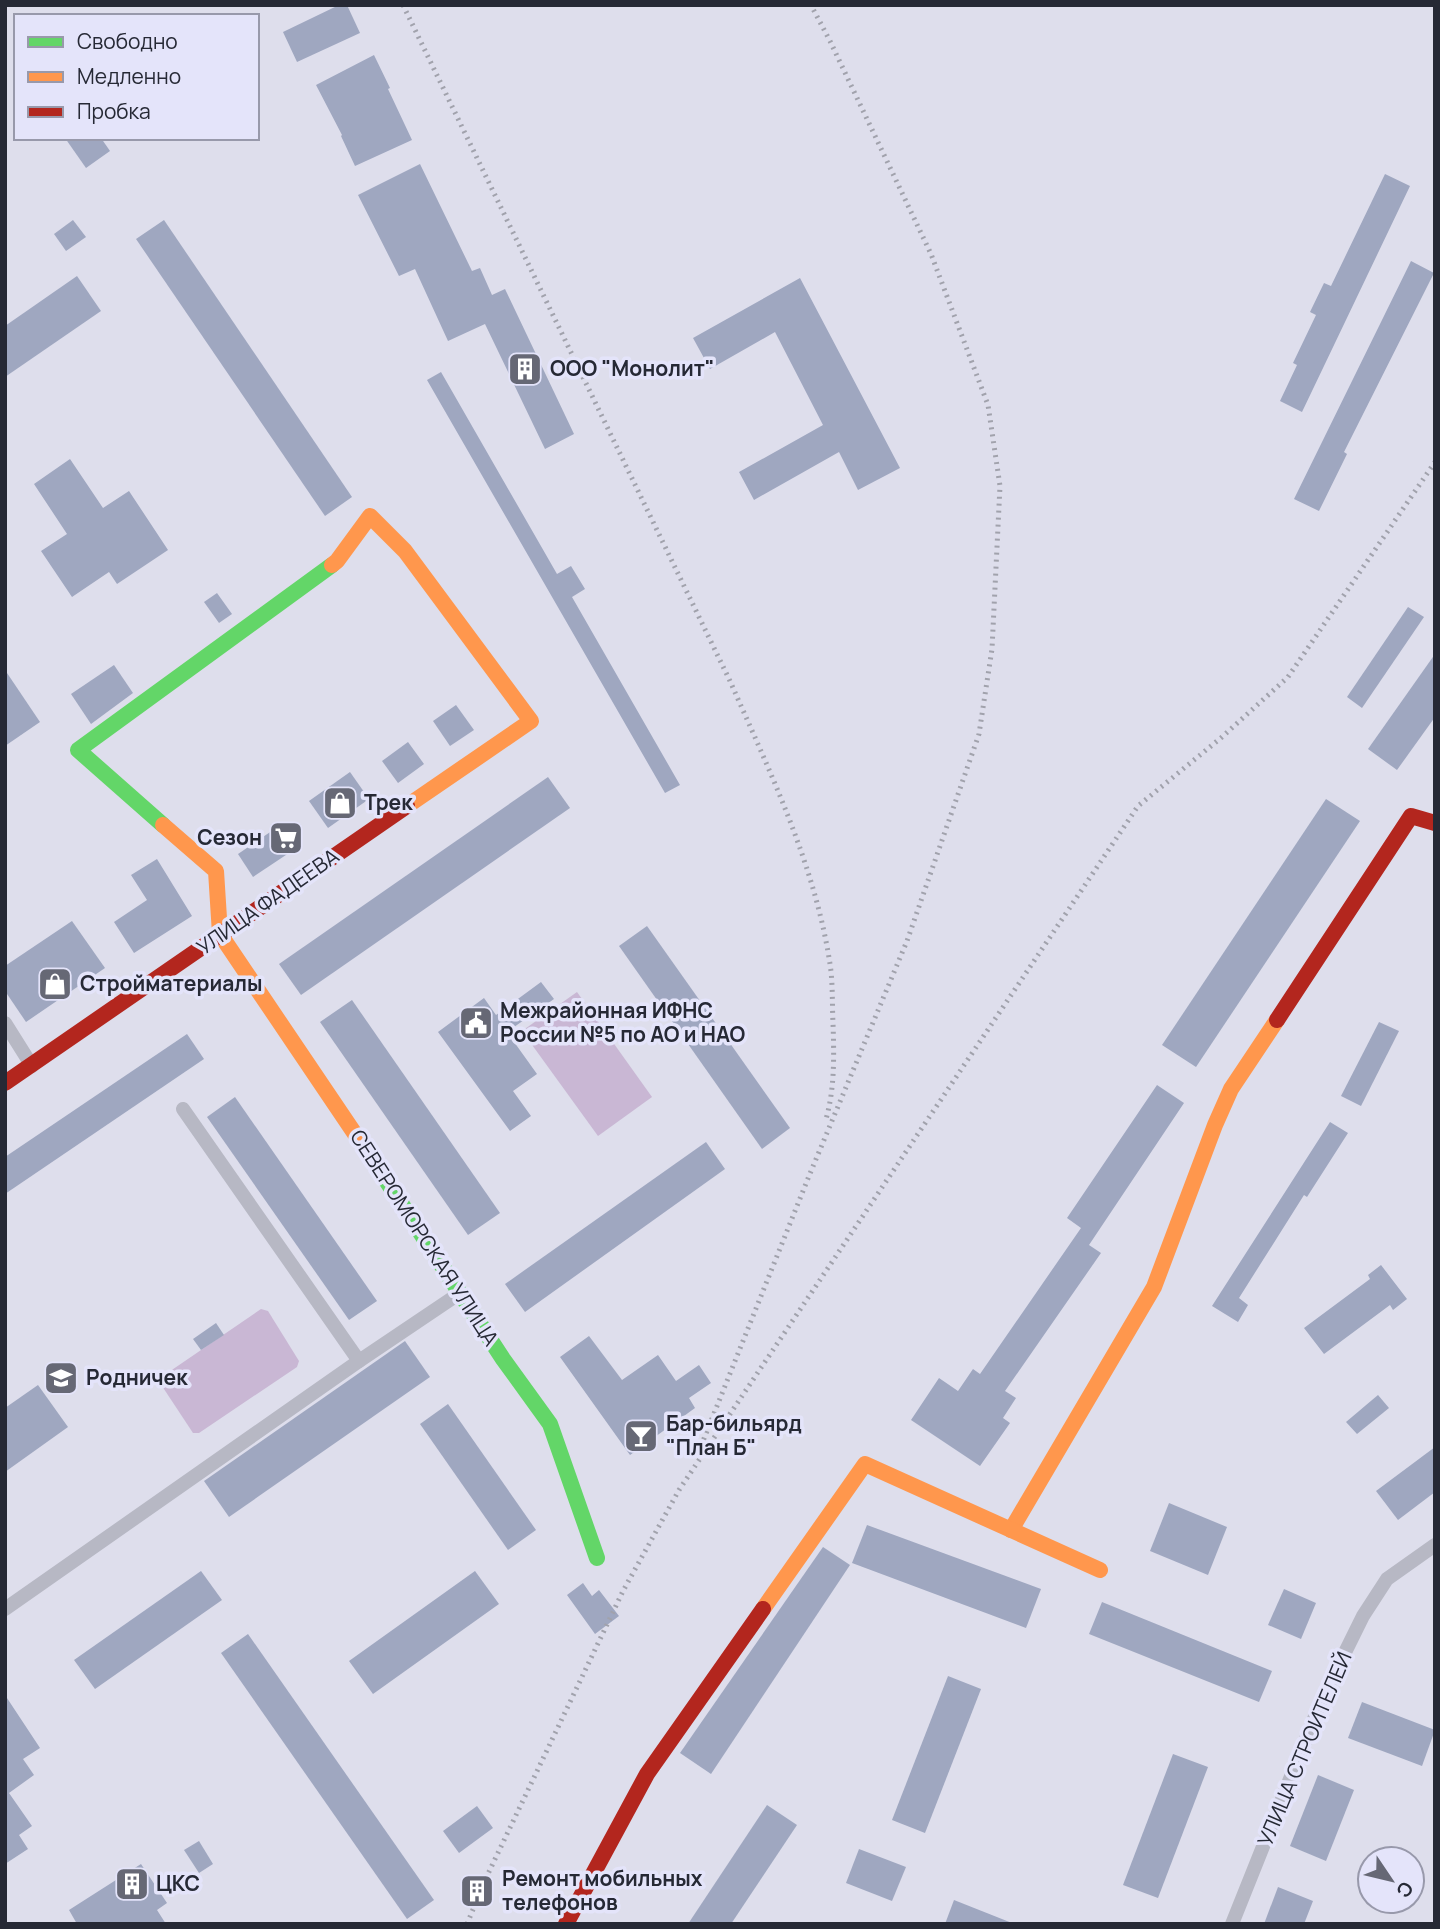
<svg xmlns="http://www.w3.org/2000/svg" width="1440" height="1929" font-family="Manrope,sans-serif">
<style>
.green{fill:#c9b7d4}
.building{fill:#9fa7c0}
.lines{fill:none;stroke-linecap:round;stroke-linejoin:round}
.street{stroke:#b7b8c4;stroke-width:14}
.fast{stroke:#63d668;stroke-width:16}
.slow{stroke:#ff974d;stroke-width:16}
.jam{stroke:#b3261e;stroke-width:16}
.rail{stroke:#a1a2ac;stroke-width:5;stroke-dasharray:2 5;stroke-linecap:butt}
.labels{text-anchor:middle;stroke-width:7;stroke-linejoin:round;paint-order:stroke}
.poi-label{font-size:21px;font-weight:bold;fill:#262935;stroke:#e4e4fa;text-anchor:start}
.street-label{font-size:21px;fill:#262935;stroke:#e4e4fa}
</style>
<rect width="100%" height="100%" fill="#dedeec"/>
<!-- green -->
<g class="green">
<polygon points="577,992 652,1097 598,1136 522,1031"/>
<polygon points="261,1309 268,1311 299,1361 297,1367 199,1433 193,1433 160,1383 163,1376"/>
</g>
<!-- building -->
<g class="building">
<polygon points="339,5 347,5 360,33 297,62 283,32"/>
<polygon points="374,55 390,88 388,89 412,140 355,166 341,136 342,135 316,85"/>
<polygon points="65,138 101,138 110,151 86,168"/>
<polygon points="420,164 472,271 480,268 492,295 505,289 574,434 545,449 485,324 448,341 415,269 399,276 358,195"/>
<polygon points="1385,174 1410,186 1302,412 1280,401 1297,365 1293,363 1316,315 1310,312 1324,283 1331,286"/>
<polygon points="73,220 86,237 66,251 54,234"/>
<polygon points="164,220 352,497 325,516 136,239"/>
<polygon points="1411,261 1434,273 1344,452 1347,454 1319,511 1294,499"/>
<polygon points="77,276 101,311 5,377 5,326"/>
<polygon points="800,278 900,468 858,490 839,452 754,500 739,472 823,425 775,332 710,369 693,338"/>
<polygon points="441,372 557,574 571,566 585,589 572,597 680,785 665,793 427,380"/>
<polygon points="70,459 103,508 129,491 168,550 117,584 109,572 72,597 41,551 67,534 34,484"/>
<polygon points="217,593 232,614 219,623 204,602"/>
<polygon points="1408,607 1424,617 1362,708 1347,697"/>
<polygon points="1435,654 1435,717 1397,770 1368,749"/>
<polygon points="114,665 133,693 91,724 71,694"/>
<polygon points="5,670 40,722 5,746"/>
<polygon points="456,705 474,730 450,746 433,721"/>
<polygon points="408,742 424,764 398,783 382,761"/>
<polygon points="350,772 369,799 328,828 309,801"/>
<polygon points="548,777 570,808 301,995 279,964"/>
<polygon points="1326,799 1360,821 1196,1067 1162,1045"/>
<polygon points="282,824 298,847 253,877 238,854"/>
<polygon points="157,859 192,916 134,953 114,922 147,900 131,875"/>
<polygon points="72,921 105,968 26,1022 5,991 5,966"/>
<polygon points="647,926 790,1128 762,1149 619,946"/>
<polygon points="541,982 554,999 507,1032 537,1074 513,1091 531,1116 510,1131 438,1032 484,998 496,1015"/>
<polygon points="352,1000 500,1213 468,1235 320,1022"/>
<polygon points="1379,1022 1399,1031 1361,1106 1341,1096"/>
<polygon points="187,1034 204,1059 5,1194 5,1157"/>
<polygon points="1157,1085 1184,1103 1089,1245 1101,1253 1005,1391 1016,1398 1003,1418 1010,1423 980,1466 911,1420 939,1378 958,1391 973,1369 980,1374 1081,1228 1067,1218"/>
<polygon points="235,1097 377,1301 349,1320 207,1117"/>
<polygon points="1330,1122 1348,1133 1307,1197 1304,1195 1239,1298 1248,1305 1238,1322 1212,1306"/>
<polygon points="706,1142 725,1169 525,1312 505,1284"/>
<polygon points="1381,1265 1407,1299 1393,1310 1390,1305 1324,1354 1304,1328 1370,1279 1368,1275"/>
<polygon points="216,1323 224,1335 201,1350 193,1339"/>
<polygon points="589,1336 622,1380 658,1355 676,1381 699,1365 711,1383 689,1398 695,1408 630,1455 560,1357"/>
<polygon points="405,1341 430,1377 229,1517 204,1481"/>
<polygon points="38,1385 68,1427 5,1472 5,1408"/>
<polygon points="1378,1395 1389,1408 1357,1434 1346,1422"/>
<polygon points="448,1404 536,1530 508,1550 420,1424"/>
<polygon points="1435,1447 1435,1492 1398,1520 1376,1491"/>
<polygon points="1169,1503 1227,1527 1208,1575 1150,1551"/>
<polygon points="867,1525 1041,1589 1026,1628 852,1563"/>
<polygon points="823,1547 850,1565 711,1774 680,1753"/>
<polygon points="201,1571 222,1600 95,1689 74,1660"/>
<polygon points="475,1571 499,1604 373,1694 349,1661"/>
<polygon points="583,1583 592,1596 599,1590 619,1616 595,1634 567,1595"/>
<polygon points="1284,1589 1316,1603 1301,1639 1268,1625"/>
<polygon points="1102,1602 1272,1671 1259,1702 1089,1634"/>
<polygon points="248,1634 434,1900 407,1919 221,1653"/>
<polygon points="948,1676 981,1689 925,1833 892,1820"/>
<polygon points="5,1695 40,1748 23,1759 34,1775 9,1793 32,1826 19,1835 28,1849 5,1864"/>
<polygon points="1362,1702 1435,1730 1422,1766 1348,1738"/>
<polygon points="1173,1754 1208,1767 1158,1898 1123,1885"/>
<polygon points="1318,1775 1354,1790 1326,1861 1290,1846"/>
<polygon points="767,1805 797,1825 731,1924 688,1924"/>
<polygon points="477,1806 493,1828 459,1853 443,1831"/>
<polygon points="199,1841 213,1864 199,1873 184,1850"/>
<polygon points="859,1849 906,1867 892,1901 846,1883"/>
<polygon points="141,1864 167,1903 157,1910 166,1924 77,1924 69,1910"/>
<polygon points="1278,1887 1313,1901 1304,1924 1264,1924"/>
<polygon points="954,1900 1012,1923 1011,1924 945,1924"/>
</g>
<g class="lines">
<!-- street -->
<g class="street">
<polyline points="5,1023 32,1066"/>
<polyline points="183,1109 359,1361"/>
<polyline points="5,1609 359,1361 460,1293"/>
<polyline points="1232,1924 1322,1699 1363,1616 1387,1579 1435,1545"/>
</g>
<!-- fast -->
<g class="fast">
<polyline points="163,825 78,750 332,565"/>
<polyline points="382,1174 503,1359 550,1424 597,1558"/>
</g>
<!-- slow -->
<g class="slow">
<polyline points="332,565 337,561 370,516 405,551 531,721 407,806"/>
<polyline points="163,825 216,871 220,934"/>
<polyline points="220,934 382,1174"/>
<polyline points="1011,1530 1154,1287 1215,1125 1231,1089 1277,1020"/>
<polyline points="763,1609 865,1464 1100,1570"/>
</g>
<!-- jam -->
<g class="jam">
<polyline points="1277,1020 1411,816 1435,823"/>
<polyline points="5,1083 407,806"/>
<polyline points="566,1924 647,1774 763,1609"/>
</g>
<!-- rail -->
<g class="rail">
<path d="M403,5l327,676c40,91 85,184 100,283 3,19 2,39 3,59 1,31 2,65 -7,96"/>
<polyline points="701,1446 809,1176 907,941 979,734 992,649 1000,486 988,405 931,254 830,41 811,5"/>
<polyline points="467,1924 486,1878 623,1591 679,1490 1138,806 1222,737 1288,677 1435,462"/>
</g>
</g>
<!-- icons -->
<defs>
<g id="building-square" transform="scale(1.75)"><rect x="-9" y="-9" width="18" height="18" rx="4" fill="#666875" stroke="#e4e4fa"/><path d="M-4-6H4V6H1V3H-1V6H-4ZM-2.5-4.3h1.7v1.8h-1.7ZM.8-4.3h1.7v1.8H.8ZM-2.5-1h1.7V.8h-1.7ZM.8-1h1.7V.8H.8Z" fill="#fff"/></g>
<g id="shop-square" transform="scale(1.75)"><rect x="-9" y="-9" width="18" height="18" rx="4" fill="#666875" stroke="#e4e4fa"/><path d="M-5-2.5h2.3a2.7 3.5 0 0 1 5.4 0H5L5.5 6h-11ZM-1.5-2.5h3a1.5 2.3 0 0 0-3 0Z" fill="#fff"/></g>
<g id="supermarket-square" transform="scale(1.75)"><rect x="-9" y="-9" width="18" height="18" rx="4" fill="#666875" stroke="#e4e4fa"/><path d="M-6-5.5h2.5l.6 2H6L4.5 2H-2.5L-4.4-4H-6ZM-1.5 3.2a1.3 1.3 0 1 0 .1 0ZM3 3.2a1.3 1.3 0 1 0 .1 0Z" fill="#fff"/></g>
<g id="civic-square" transform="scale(1.75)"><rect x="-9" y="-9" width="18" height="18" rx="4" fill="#666875" stroke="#e4e4fa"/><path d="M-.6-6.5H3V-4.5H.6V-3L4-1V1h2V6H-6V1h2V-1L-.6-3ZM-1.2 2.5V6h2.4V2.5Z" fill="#fff"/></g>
<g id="school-square" transform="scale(1.75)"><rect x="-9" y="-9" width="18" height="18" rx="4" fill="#666875" stroke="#e4e4fa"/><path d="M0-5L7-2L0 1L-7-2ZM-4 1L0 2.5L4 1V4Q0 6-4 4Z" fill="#fff"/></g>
<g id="bar-square" transform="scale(1.75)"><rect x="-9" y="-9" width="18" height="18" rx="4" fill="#666875" stroke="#e4e4fa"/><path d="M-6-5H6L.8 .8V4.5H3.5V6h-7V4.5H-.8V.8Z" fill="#fff"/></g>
</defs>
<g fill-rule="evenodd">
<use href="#building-square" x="525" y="369"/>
<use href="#shop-square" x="340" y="803"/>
<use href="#supermarket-square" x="286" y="838"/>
<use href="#shop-square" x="55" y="984"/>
<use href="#civic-square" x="476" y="1023"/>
<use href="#school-square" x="61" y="1378"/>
<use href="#bar-square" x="641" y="1436"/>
<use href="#building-square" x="132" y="1884"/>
<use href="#building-square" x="477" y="1891"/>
</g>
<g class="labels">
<!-- poi labels -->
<g class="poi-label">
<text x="550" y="376">ООО "Монолит"</text>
<text x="364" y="810">Трек</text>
<text x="262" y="845" text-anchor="end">Сезон</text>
<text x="80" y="991">Стройматериалы</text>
<text x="500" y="1018">Межрайонная ИФНС<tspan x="500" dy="24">России №5 по АО и НАО</tspan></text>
<text x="86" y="1385">Родничек</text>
<text x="666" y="1431">Бар-бильярд<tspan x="666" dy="24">"План Б"</tspan></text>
<text x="502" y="1886">Ремонт мобильных<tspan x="502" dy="24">телефонов</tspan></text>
<text x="156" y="1891">ЦКС</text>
</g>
<!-- street labels -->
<g class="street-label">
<text transform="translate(268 902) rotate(-35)" y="7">УЛИЦА ФАДЕЕВА</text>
<text transform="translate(424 1238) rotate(57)" y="7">СЕВЕРОМОРСКАЯ УЛИЦА</text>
<text transform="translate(1305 1749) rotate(-67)" y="7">УЛИЦА СТРОИТЕЛЕЙ</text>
</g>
</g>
<!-- border -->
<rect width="1440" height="1929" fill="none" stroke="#262935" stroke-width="14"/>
<!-- legend -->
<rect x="14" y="14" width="245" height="126" fill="#e4e4fa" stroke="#9899ab" stroke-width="2"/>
<rect x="28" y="37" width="35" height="10" fill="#63d668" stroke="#9899ab" stroke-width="2"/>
<text x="77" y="49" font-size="21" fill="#262935">Свободно</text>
<rect x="28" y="72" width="35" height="10" fill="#ff974d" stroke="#9899ab" stroke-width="2"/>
<text x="77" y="84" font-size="21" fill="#262935">Медленно</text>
<rect x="28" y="107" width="35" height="10" fill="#b3261e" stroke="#9899ab" stroke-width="2"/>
<text x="77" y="119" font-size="21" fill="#262935">Пробка</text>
<!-- north arrow -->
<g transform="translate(1391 1880) rotate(125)"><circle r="33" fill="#e4e4fa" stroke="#9899ab" stroke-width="2"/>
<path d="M0-5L12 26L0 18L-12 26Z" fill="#666875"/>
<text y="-10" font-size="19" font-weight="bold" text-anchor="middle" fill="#262935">С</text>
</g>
</svg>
